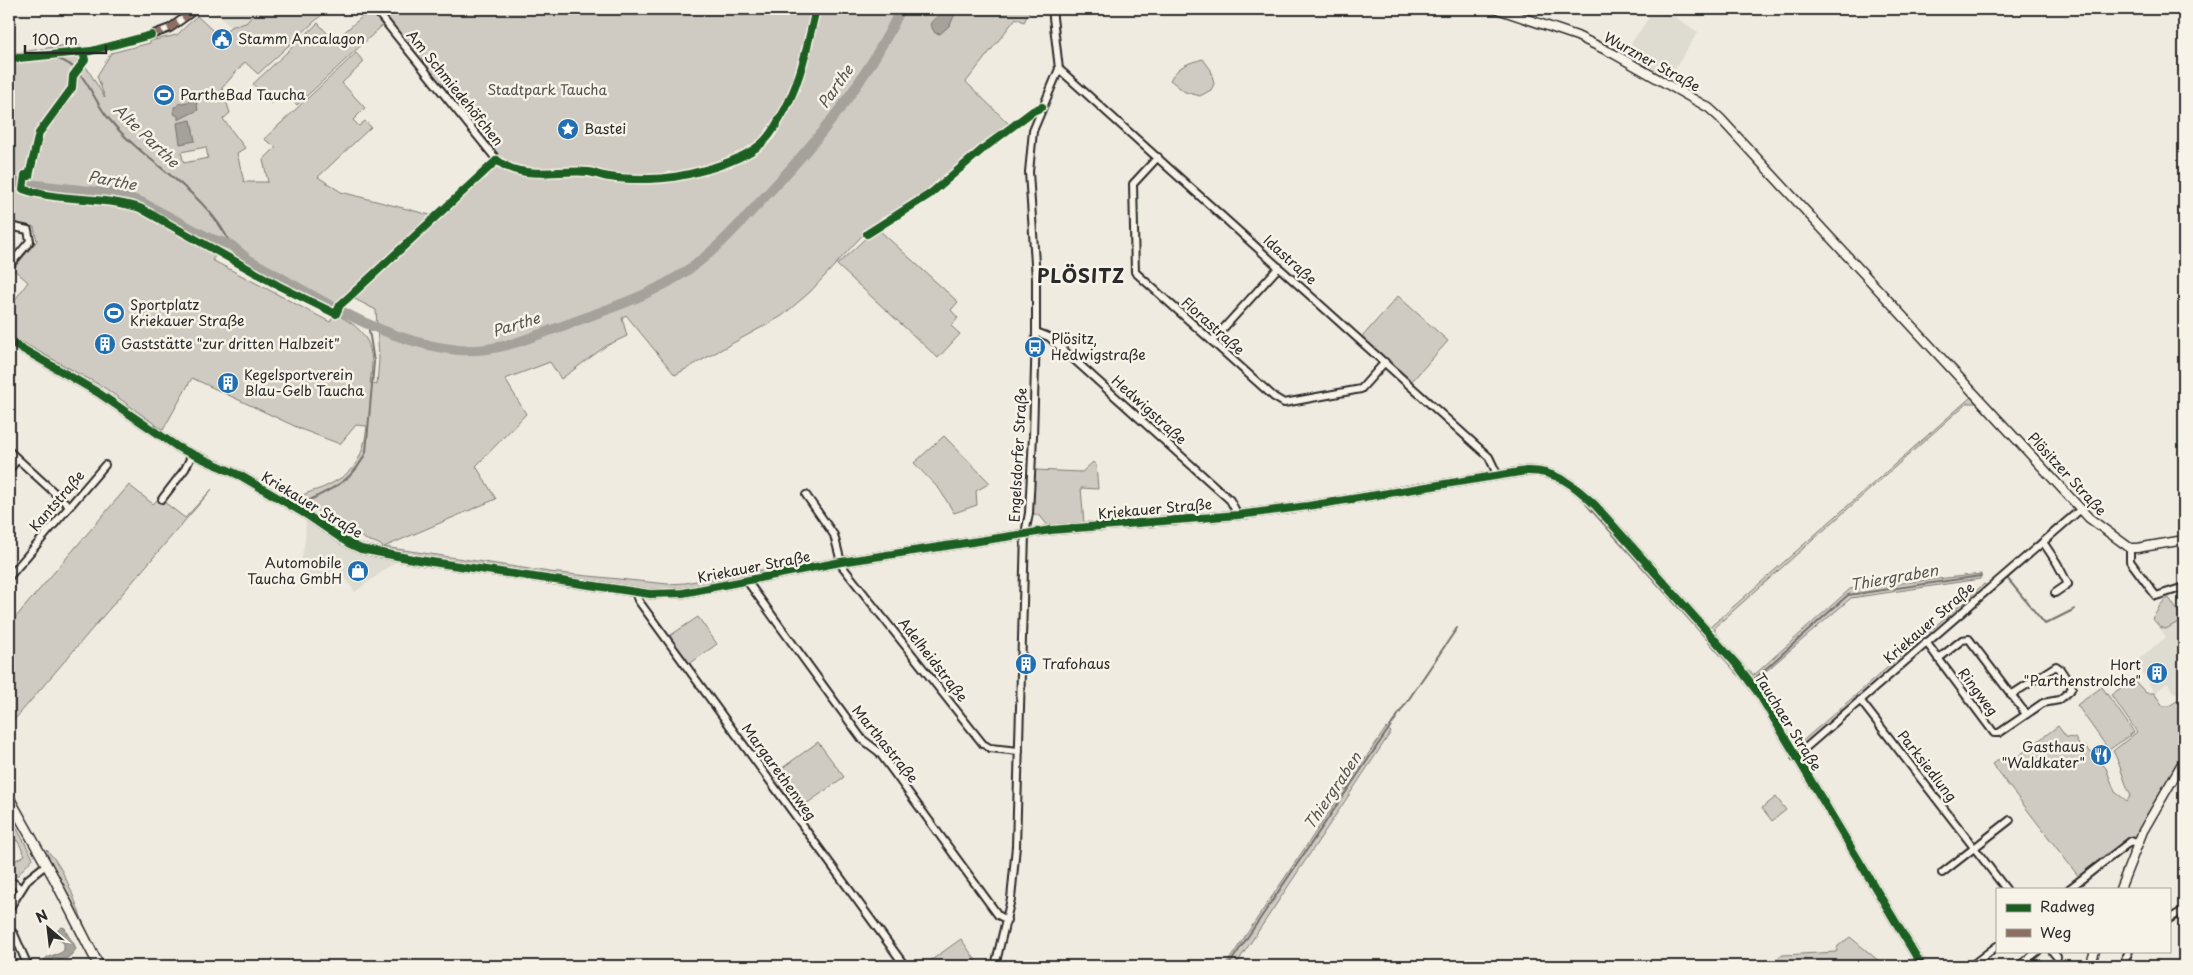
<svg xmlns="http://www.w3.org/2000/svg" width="2193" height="975" font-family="'Playpen Sans',sans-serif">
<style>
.built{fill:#dedbd1}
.green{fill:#cfcbc2;stroke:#7d7b76;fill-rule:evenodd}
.water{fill:#a4a29a;stroke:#74726e}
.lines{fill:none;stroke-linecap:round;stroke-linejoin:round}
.stream{stroke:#74726e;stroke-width:2}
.river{stroke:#a4a29a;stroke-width:10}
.minor-casing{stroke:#2b2b2b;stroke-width:10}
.tertiary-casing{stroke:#2b2b2b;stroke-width:11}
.secondary-casing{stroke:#2b2b2b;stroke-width:12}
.minor{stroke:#f7f3e8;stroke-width:6}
.tertiary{stroke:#f7f3e8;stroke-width:8}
.secondary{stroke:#f7f3e8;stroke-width:9}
.quiet{stroke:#8d6e63;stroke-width:6;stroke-dasharray:12 6;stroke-linecap:butt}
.cycleway-casing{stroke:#f7f3e8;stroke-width:11}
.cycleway{stroke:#1b5e20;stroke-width:8}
.labels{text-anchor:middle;stroke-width:5;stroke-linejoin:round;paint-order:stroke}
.poi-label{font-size:14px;fill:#2b2b2b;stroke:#f7f3e8;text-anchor:start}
.street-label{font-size:14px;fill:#2b2b2b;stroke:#f7f3e8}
.park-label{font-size:14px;fill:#545351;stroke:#f7f3e8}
.water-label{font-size:15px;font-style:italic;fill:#555552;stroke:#f7f3e8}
.district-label{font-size:19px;font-weight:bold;letter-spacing:1px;fill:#2b2b2b;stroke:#f7f3e8}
</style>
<rect width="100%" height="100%" fill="#efebe0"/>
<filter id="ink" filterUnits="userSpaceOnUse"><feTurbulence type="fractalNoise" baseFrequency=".02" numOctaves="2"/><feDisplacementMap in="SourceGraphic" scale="10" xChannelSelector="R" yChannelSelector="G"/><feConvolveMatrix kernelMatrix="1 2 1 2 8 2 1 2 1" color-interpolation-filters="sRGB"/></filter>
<g filter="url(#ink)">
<!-- built -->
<g class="built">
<polygon points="212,9 259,9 246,23 230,27"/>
<polygon points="1655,9 1662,9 1698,32 1667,81 1623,55"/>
<polygon points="306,517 327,533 351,548 399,559 355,592 338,568 314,582 300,566 305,541"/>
<polygon points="2169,598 2184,618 2184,689 2176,695 2168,683 2154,693 2136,661 2166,637 2152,618 2157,613 2158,606"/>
</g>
<!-- green -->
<g class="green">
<path d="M259,9h69l-70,65 -13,-12 -23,26 8,25 -7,6 22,29 -8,5 7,29h24l-5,-22 13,-13 -12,-8 92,-86 8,9 -22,21 23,25 -12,12 6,6 6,-5 6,6 -53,50 23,15 93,24 65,-57 -116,-147 4,-3h582l2,4 4,-4h56l-7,13 -8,-4 -50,64 43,42 -79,69 -60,34 -60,65 -28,24 -107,59 -49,-60 -4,3 5,18 -21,10 -45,33 -11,-17 -45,17 21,35 -50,52 20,33 -112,48 165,25 119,12 17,-1 94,-16v6l-86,17 -39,2 -273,-40 2,-5c-5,-5 -12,-5 -18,-8 -11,-6 -19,-14 -29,-20 -12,-8 -29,-9 -39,-20 7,-6 17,-8 25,-11 32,-14 41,-28 45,-62l-11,-1 -16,19 -37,-14 -111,-52 -29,52 -58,-42 -96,-53v-27l19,-26 -15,-13 24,-28 -3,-14 -25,-6v-167l70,-11 6,22 20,33 -8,-22 14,-23 39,-10v-2l27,-6 20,-19 27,25 5,-5 -4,-4 5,-5 16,-4zM206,147l2,11 -24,5 -3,-11zM219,252l60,34 56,28 -5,8 -118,-62zM349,296l27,14 3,49 -2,26 -7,-2c6,-35 -2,-54 -35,-69l7,-11z"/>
<polygon points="371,9 384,24 297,105 285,92 271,104 253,84 318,23 334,41"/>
<path d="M1203,59l8,11 3,14 -3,6 -11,6 -15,-4 -15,-12c8,-14 18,-17 33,-21z"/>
<polygon points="878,229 958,302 951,310 958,318 951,326 960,334 938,358 837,265 870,234"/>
<polygon points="1398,296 1448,341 1412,381 1362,337"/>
<polygon points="1971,397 1974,397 2016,442 2014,443 1976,403 1967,403 1715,627 1715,633 1742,665 1754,675 1850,589 1981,574 1980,579 1851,598 1758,678 1757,684 1773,707 1792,743 1794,745 1799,744 1984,584 1987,586 1802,748 1795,748 1708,629"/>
<polygon points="944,436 990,483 976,491 977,505 954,513 940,490 914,463"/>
<polygon points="1093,462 1096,465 1098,489 1081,488 1084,524 1049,527 1041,517 1033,513 1035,470 1082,472"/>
<polygon points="129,485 153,504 159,498 185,518 212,489 9,726 9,625"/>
<path d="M2169,598l14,21 -17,10 -6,-2 -8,-9c7,-7 7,-16 17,-20z"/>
<polygon points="698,617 717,644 688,665 668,637"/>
<path d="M2133,679l13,14h8l9,13h6l11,-7 4,6v47l-46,84 -9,3 -50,38 -87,-113 12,-8 5,7 49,-37 8,11 9,1 4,7v6l6,-5 21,22 9,24 12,9 4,-6c-8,-14 -10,-30 -18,-44l24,-19 -26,-37z"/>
<polygon points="2102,687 2134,732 2109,750 2077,705"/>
<polygon points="1386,728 1391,732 1235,966 1225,966"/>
<polygon points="818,742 844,777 795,812 770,777"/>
<polygon points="1776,797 1786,810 1772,821 1762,808"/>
<polygon points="9,814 33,858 17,876 10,870 9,864 25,855 17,840 9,844"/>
<path d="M47,850c21,22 29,57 41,84 4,11 10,22 15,32h-2l-56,-113z"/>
<polygon points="1850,937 1885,966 1763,966 1783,955 1836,952 1838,946"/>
<polygon points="961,939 979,965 977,966 923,966"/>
</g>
<!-- water -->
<g class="water">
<polygon points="941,11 948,11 954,16 950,25 940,34 935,33 930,24"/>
<polygon points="196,100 198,110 178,120 178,116 174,114 174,107 178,106 178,104"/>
<polygon points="191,120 195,141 180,144 177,123"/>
<path d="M62,927l3,1c2,9 9,13 11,21 -6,9 -13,13 -23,9l-2,5h-4l-3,-3c6,-7 14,-3 20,-10v-7c-6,-3 -7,-6 -7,-12z"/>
</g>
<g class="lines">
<!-- stream -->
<g class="stream">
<path d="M9,63c10,-1 41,-7 49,-4 28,8 34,41 51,60 37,46 97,71 122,126"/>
<polyline points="1586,504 1748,685"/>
<path d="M301,505c28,-16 51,-21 65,-53l8,-90 -6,-38"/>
<polyline points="2007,578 2045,624 2075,609"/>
<polyline points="1752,681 1848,595 1981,576"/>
<polyline points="1228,966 1457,628"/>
</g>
<!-- river -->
<path class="river" d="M9,182l108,12 24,8 68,36 22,7 18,15c67,36 132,82 209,90 42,3 72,-13 110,-26 38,-14 75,-26 109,-47 32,-19 57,-47 82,-74 56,-59 107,-120 142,-194"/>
<!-- minor casing -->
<g class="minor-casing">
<g id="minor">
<polyline points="375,9 497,160"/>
<polyline points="151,35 170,28 196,9"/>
<polyline points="1059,69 1489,457 1497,474"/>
<polyline points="1158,157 1133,184 1135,272 1274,397 1284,403 1361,389 1385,362"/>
<polyline points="9,226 28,230 30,241 9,266"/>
<polyline points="1036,332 1049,337 1230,500 1238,515"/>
<polyline points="1212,341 1279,267"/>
<polyline points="9,451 69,506"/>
<polyline points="9,470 17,460"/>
<polyline points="806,495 834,535 842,566 983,744 990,748 1019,751"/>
<polyline points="162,499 185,469 192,455"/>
<polyline points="2043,542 2057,563 2068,584 2055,593"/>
<polyline points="2130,548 2130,561 2156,596 2184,587"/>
<polyline points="9,577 105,465"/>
<polyline points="747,581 862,739 879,752 998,915 1007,920"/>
<polyline points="635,592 638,600 905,966"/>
<polyline points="1926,642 1994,733 1999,733 2043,703 2059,700 2070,691 2072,687 2060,669 2056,666 2011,695"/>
<polyline points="1938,659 1962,640 1969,639 2026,714"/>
<polyline points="2184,693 2184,695"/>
<polyline points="1860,700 2006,889"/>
<polyline points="1795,757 2081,509"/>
<polyline points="1942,873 2010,820"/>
<polyline points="9,879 20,888"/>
<polyline points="2069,889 2131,841 2138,844"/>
<polyline points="9,909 28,879 47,864"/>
<polyline points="2169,919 2184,910"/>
<polyline points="9,929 14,934 28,966"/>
<polyline points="2052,951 2057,957"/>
<polyline points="2123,965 2129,951"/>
<polyline points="995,966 1011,899 1016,846 1025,534 1029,513 1033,436 1036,332 1036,279 1029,172 1033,131 1059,69 1052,9"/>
<polyline points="1971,966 1997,946"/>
<polyline points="2019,966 2038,951"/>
</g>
</g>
<!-- tertiary casing -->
<g class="tertiary-casing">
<g id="tertiary">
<polyline points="1497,9 1577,36 1614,54 1709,108 1720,118 2089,518 2130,548 2137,548 2184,540"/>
<path d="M9,341l88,51 82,56 62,28 66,39 41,28 13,6 57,11 232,34 33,-1 158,-31 210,-32 187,-15 70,-9 218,-35c30,-1 48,14 69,34l143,161 21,28 163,272"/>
<polyline points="2120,889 2143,831 2184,760"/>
<polyline points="2090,966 2095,951"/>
</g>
</g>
<!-- secondary casing -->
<g class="secondary-casing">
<polyline id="secondary" points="9,798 54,878 99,966"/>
</g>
<!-- minor -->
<use href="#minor" class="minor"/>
<!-- tertiary -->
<use href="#tertiary" class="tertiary"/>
<!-- secondary -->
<use href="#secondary" class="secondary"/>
<!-- quiet -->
<g class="quiet">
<polyline points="151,35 170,28 196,9"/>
<polyline points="2184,693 2184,695"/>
</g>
<!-- cycleway casing -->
<g class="cycleway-casing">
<g id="cycleway">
<path d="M83,52l2,8 -12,16 -1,12 -33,45 -10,43 -4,-1 -2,14c37,13 79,7 117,19l139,78 57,28 4,-9 9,-8 148,-137c24,21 62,9 92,12 5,1 10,3 15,4 13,3 28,3 41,3 32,1 91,-14 116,-35 7,-6 13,-15 18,-24 21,-33 28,-74 37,-111"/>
<polyline points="9,59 91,51 151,35"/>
<polyline points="867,234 930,194 984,148 1033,111 1042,107"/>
<path d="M9,341l88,51 82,56 62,28 66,39 41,28 13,6 57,11 232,34 33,-1 158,-31 210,-32 187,-15 70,-9 218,-35c30,-1 48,14 69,34l143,161 21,28 163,272"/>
</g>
</g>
<!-- cycleway -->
<use href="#cycleway" class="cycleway"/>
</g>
</g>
<!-- icons -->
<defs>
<g id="civic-disc" transform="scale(1.125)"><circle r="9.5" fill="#1f6fb2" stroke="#f7f3e8"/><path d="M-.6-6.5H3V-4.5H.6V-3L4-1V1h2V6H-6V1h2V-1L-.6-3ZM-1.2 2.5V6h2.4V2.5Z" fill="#fff"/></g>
<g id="stadium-disc" transform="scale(1.125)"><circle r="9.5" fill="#1f6fb2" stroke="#f7f3e8"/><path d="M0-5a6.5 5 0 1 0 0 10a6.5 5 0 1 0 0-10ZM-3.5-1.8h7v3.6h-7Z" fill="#fff"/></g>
<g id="sight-disc" transform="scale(1.125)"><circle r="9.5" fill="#1f6fb2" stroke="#f7f3e8"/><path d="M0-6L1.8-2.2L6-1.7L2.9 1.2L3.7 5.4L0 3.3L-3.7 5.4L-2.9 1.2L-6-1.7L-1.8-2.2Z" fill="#fff"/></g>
<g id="building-disc" transform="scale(1.125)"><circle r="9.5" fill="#1f6fb2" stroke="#f7f3e8"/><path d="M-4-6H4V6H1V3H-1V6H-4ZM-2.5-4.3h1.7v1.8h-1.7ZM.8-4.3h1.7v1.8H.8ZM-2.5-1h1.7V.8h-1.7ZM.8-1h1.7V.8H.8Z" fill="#fff"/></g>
<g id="bus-disc" transform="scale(1.125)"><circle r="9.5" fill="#1f6fb2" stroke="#f7f3e8"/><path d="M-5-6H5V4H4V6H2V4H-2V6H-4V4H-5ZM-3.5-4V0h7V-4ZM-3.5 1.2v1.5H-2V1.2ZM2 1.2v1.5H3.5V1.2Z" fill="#fff"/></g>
<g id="shop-disc" transform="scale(1.125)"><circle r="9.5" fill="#1f6fb2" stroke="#f7f3e8"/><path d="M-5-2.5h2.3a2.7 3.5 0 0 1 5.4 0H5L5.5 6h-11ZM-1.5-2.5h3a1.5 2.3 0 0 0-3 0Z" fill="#fff"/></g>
<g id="restaurant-disc" transform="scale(1.125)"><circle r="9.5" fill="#1f6fb2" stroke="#f7f3e8"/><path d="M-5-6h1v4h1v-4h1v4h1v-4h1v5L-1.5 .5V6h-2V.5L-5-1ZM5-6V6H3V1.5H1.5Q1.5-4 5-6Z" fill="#fff"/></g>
</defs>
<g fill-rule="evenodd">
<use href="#civic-disc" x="222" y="39"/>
<use href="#stadium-disc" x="164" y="95"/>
<use href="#sight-disc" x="568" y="129"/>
<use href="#stadium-disc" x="114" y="313"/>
<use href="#building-disc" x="105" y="344"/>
<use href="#bus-disc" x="1035" y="347"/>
<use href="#building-disc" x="228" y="383"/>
<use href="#shop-disc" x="358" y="571"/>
<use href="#building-disc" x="1026" y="664"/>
<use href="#building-disc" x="2157" y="673"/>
<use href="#restaurant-disc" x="2101" y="755"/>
</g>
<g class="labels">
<!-- poi labels -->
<g class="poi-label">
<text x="238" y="44">Stamm Ancalagon</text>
<text x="180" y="100">PartheBad Taucha</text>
<text x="584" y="134">Bastei</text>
<text x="130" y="310">Sportplatz<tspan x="130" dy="16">Kriekauer Straße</tspan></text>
<text x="1051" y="344">Plösitz,<tspan x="1051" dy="16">Hedwigstraße</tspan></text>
<text x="121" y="349">Gaststätte "zur dritten Halbzeit"</text>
<text x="244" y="380">Kegelsportverein<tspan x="244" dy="16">Blau-Gelb Taucha</tspan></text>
<text x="342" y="568" text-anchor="end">Automobile<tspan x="342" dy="16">Taucha GmbH</tspan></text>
<text x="1042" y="669">Trafohaus</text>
<text x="2141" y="670" text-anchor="end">Hort<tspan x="2141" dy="16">"Parthenstrolche"</tspan></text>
<text x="2085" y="752" text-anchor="end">Gasthaus<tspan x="2085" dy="16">"Waldkater"</tspan></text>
</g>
<!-- street labels -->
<g class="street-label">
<text transform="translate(1652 62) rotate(29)" y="5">Wurzner Straße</text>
<text transform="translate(455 88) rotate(51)" y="5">Am Schmiedehöfchen</text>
<text transform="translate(1290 260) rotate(42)" y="5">Idastraße</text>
<text transform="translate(1213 326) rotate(42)" y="5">Florastraße</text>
<text transform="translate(1149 410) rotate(42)" y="5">Hedwigstraße</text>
<text transform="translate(1018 455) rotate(-87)" y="5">Engelsdorfer Straße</text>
<text transform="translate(2067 474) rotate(47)" y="5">Plösitzer Straße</text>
<text transform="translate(57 501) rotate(-49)" y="5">Kantstraße</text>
<text transform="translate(312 505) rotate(31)" y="5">Kriekauer Straße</text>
<text transform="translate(1155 509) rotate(-5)" y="5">Kriekauer Straße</text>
<text transform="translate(754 567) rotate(-11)" y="5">Kriekauer Straße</text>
<text transform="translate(1929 623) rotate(-41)" y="5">Kriekauer Straße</text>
<text transform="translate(933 660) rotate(52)" y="5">Adelheidstraße</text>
<text transform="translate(1978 692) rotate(53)" y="5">Ringweg</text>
<text transform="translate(1788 722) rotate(58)" y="5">Tauchaer Straße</text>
<text transform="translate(885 744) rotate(51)" y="5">Marthastraße</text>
<text transform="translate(1927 766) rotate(52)" y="5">Parksiedlung</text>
<text transform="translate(779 772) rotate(54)" y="5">Margarethenweg</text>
</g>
<!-- park labels -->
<g class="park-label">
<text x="547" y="95">Stadtpark Taucha</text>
</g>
<!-- water labels -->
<g class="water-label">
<text transform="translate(836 87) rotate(-55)" y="5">Parthe</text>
<text transform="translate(146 136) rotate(44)" y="5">Alte Parthe</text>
<text transform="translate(112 181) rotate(11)" y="5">Parthe</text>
<text transform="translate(516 325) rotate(-17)" y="5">Parthe</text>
<text transform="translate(1894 578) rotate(-10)" y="5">Thiergraben</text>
<text transform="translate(1333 791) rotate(-56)" y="5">Thiergraben</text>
</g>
<!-- district labels -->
<g class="district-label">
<text x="1081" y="283">PLÖSITZ</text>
</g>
</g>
<!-- margin -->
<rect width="2193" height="975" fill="none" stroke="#f7f3e8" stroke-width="30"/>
<rect x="15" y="15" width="2163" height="945" fill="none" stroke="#2b2b2b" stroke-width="2" filter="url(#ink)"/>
<!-- legend -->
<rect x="1996" y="888" width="175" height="65" fill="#f7f3e8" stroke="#a5a39c"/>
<rect x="2006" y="904" width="25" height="8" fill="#1b5e20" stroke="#a5a39c"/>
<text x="2040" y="912" font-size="15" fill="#2b2b2b">Radweg</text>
<rect x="2006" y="929" width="25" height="8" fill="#8d6e63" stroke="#a5a39c"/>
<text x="2040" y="938" font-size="15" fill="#2b2b2b">Weg</text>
<!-- north arrow -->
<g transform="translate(48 928) rotate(332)" stroke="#f7f3e8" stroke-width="4" paint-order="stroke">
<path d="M0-4L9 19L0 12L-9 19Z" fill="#2b2b2b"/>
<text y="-8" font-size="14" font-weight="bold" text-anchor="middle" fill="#2b2b2b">N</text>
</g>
<!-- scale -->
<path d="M25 45v8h81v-8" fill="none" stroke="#2b2b2b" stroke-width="2.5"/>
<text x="32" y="45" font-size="15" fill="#2b2b2b" stroke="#f7f3e8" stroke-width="4" paint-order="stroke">100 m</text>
</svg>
